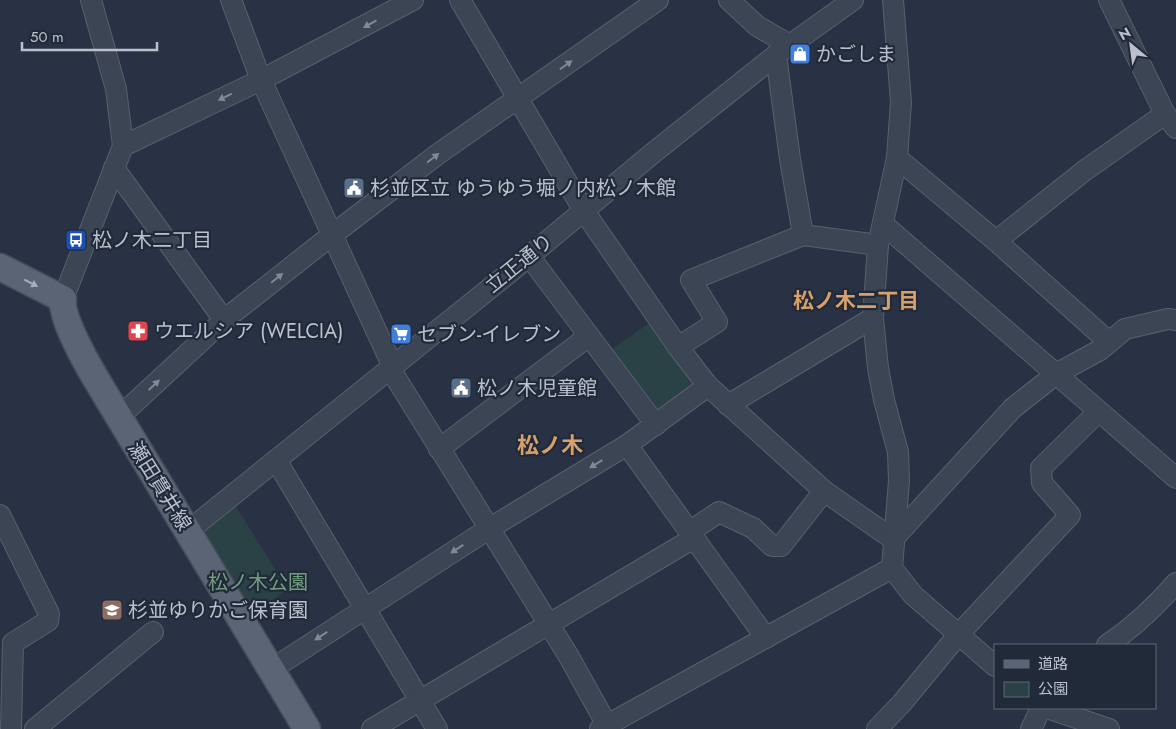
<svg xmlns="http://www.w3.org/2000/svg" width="1176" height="729" font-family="Jost,'Noto Sans JP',sans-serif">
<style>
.green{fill:#2a4145}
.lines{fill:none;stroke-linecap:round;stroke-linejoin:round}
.minor-casing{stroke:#58606e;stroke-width:22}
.major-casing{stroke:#464e5d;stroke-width:29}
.minor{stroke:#3c4554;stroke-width:20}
.major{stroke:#5a6474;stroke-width:26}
.oneway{fill:#818997}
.oneway2{fill:#a7aebb}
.labels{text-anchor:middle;stroke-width:4.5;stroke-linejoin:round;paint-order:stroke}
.poi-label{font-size:20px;fill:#bac0cd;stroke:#212a39;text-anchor:start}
.street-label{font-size:20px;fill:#bac0cd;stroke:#212a39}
.park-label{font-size:20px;fill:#719e7e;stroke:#212a39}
.neighbourhood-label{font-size:21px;font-weight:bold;fill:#d7a06b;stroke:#212a39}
.quarter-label{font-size:22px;font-weight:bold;fill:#d7a06b;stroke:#212a39}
</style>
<rect width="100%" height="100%" fill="#283244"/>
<!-- green -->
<g class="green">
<polygon points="658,317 701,378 658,409 612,349"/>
<polygon points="235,505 288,590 250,614 202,531"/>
</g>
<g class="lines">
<!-- minor casing -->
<g class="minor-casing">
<g id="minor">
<polyline points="231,0 261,80 392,365 394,375 568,655 607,725"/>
<polyline points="460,0 584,211 678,347 708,386 824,491 893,539"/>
<polyline points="729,0 757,26 790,45"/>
<polyline points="893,0 901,102 897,158 878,245 873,318 878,368 884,400 898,452 899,481 892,568 913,595 995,666"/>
<polyline points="1109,0 1165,114 1176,128"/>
<polyline points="776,55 790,159 803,235"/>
<polyline points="123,146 261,80 413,0"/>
<polyline points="897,158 996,241 1109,342"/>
<polyline points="114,168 224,320"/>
<polyline points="883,224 1176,478"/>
<polyline points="996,241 1084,171 1165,114"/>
<polyline points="529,256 656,425"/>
<polyline points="63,299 123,146 116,89 91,0"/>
<polyline points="678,347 717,322 691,280 803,235 878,245"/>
<polyline points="728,405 873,318"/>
<polyline points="118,418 224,320 332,235 438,154 658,0"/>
<polyline points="627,445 766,638"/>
<polyline points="439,449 589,336"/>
<polyline points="276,460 437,729"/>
<polyline points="0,515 49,614 48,621 13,643 11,729"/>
<polyline points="188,531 509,273 653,153 776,55 853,0"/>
<polyline points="689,532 719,512 753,528 772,546 781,546 824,491"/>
<polyline points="893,539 1013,408 1056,374 1100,350 1125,329 1168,319 1176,320"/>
<path d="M1107,645c27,-18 48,-38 69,-62"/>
<polyline points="272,669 490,528 627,445 708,386"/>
<polyline points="1047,708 1109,729"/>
<polyline points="35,729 153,632"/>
<polyline points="372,729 694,538"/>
<polyline points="600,729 892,568"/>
<polyline points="877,729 902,703 958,635 1070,515 1042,483 1041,468 1098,412"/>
<polyline points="1031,729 1041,708"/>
</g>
</g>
<!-- major casing -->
<g class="major-casing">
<path id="major" d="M0,267l63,32c-3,19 28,72 39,90l205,340"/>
</g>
<!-- minor -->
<use href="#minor" class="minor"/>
<!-- major -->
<use href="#major" class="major"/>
</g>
<!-- one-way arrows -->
<defs><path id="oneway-solid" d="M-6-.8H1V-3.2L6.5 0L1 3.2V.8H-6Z" transform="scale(1.25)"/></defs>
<g class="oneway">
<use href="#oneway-solid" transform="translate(370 24) rotate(151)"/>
<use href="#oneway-solid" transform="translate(566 65) rotate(-35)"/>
<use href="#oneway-solid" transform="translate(225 97) rotate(154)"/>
<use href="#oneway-solid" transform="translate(433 158) rotate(-37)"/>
<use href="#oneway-solid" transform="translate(277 278) rotate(-39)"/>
<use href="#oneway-solid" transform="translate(154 385) rotate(-43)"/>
<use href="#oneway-solid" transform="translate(596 464) rotate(149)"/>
<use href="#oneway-solid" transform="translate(457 549) rotate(147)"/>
<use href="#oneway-solid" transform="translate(321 636) rotate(147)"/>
</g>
<use class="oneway2" href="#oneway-solid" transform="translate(31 283) rotate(27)"/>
<!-- icons -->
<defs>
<g id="shop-square" transform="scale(1.125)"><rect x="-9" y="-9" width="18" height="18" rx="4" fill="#3f7fe0" stroke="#212a39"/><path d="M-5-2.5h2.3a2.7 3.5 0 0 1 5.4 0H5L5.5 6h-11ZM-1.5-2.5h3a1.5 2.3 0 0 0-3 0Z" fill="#fff"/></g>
<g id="civic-square" transform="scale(1.125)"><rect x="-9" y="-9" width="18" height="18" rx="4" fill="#5c6f8a" stroke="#212a39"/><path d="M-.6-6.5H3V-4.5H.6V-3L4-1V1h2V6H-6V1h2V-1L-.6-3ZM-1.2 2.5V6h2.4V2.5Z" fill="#fff"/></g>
<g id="bus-square" transform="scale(1.125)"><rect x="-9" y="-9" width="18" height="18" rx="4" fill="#1a4fb4" stroke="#212a39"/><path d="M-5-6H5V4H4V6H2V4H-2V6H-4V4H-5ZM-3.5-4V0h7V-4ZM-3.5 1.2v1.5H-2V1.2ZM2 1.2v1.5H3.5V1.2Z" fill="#fff"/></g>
<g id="pharmacy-square" transform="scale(1.125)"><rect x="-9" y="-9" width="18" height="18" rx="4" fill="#e0444e" stroke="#212a39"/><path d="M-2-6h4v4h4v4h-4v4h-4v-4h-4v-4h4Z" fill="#fff"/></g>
<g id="supermarket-square" transform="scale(1.125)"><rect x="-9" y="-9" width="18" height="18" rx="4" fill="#3f7fe0" stroke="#212a39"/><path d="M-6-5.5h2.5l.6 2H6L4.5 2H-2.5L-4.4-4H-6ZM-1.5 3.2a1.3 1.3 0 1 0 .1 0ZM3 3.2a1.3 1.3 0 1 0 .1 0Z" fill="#fff"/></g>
<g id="school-square" transform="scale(1.125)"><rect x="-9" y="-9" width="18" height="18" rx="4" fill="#8d6e63" stroke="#212a39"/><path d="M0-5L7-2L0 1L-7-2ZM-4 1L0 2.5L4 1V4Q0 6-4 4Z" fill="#fff"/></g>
</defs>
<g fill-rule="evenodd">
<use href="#shop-square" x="800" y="54"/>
<use href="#civic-square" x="354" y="188"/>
<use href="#bus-square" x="76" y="240"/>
<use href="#pharmacy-square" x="138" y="331"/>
<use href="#supermarket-square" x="401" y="334"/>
<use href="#civic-square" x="461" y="388"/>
<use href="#school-square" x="112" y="610"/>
</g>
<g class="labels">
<!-- poi labels -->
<g class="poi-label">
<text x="816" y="61">かごしま</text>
<text x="370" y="195">杉並区立 ゆうゆう堀ノ内松ノ木館</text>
<text x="92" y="247">松ノ木二丁目</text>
<text x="154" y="338">ウエルシア (WELCIA)</text>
<text x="417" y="341">セブン-イレブン</text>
<text x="477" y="395">松ノ木児童館</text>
<text x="128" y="617">杉並ゆりかご保育園</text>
</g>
<!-- street labels -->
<g class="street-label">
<text transform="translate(519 263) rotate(-39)" y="7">立正通り</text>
<text transform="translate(160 486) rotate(58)" y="7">瀬田貫井線</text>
</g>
<!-- park labels -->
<g class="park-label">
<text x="258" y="589">松ノ木公園</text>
</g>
<!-- neighbourhood labels -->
<g class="neighbourhood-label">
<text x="856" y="308">松ノ木二丁目</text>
</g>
<!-- quarter labels -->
<g class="quarter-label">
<text x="550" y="453">松ノ木</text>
</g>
</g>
<!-- legend -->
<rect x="994" y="644" width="162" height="65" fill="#212a39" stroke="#5e6674"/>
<rect x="1004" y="660" width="25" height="8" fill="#5a6474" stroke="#5e6674"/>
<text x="1038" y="669" font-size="15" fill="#bac0cd">道路</text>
<rect x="1004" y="682" width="25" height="15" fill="#2a4145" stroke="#5e6674"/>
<text x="1038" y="694" font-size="15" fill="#bac0cd">公園</text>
<!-- north arrow -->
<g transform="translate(1131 45) rotate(331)" stroke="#212a39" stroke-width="4" paint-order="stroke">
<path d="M0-4L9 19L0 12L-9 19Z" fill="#bac0cd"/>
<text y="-8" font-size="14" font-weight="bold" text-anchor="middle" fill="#bac0cd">N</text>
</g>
<!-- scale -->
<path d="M22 42v8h135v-8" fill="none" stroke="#bac0cd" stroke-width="2.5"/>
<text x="30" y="42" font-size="15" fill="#bac0cd" stroke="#212a39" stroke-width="4" paint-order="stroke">50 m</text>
</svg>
